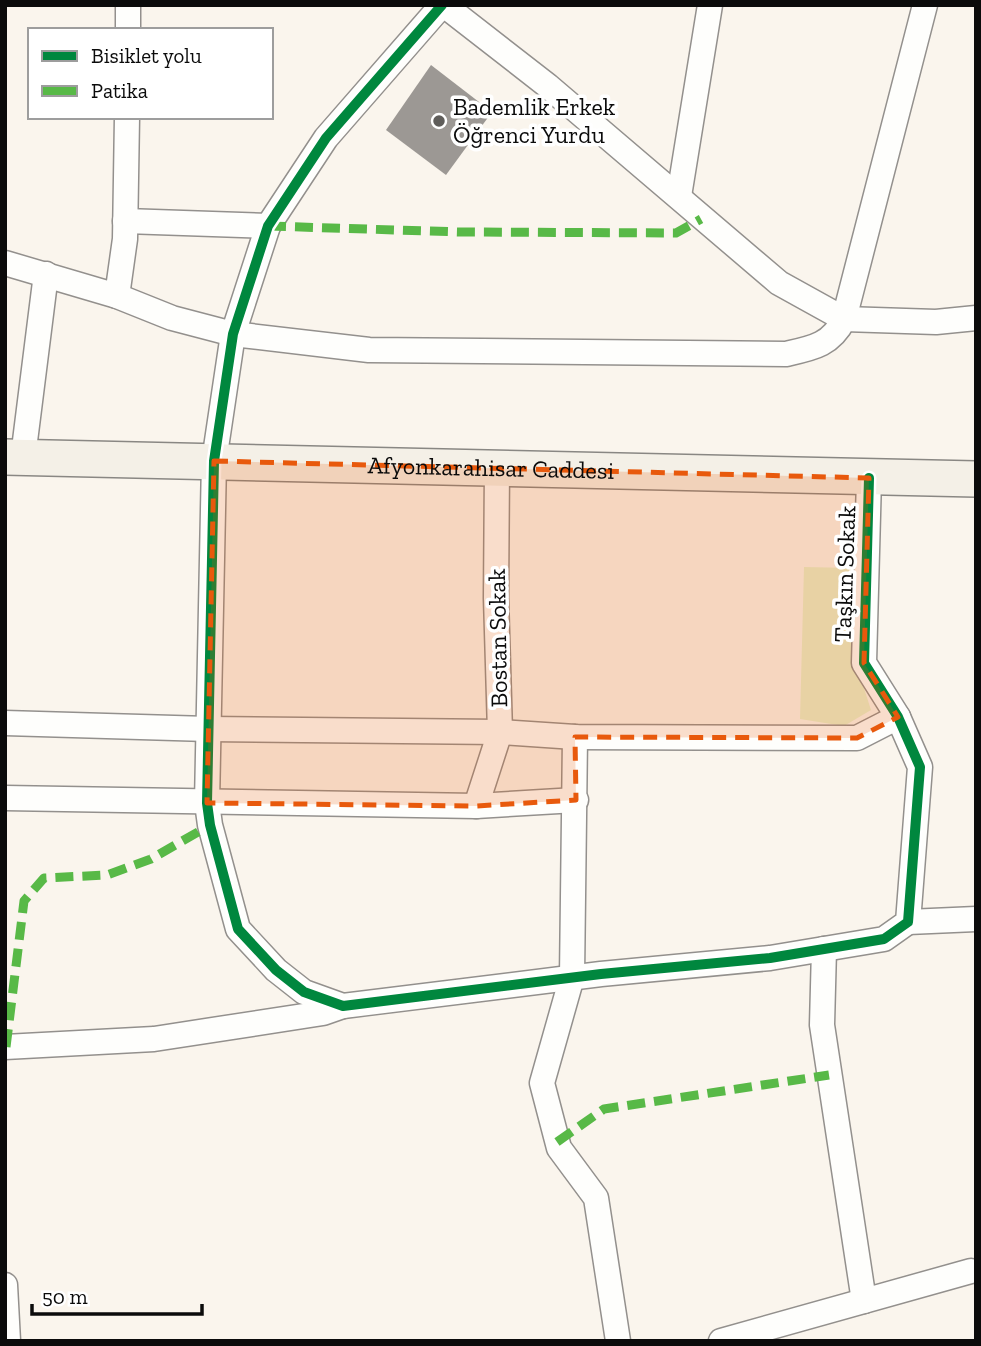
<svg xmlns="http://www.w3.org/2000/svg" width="981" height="1346" font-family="'Zilla Slab',serif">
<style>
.green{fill:#e9f1cb}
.building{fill:#9c9894}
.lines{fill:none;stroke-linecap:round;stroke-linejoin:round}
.minor-casing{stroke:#93908d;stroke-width:27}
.secondary-casing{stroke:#898783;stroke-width:38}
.minor{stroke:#fefefc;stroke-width:24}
.secondary{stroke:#f4f0e7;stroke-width:35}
.quiet{stroke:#58b947;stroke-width:9;stroke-dasharray:18 9;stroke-linecap:butt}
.cycleway-casing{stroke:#fff;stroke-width:15}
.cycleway{stroke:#00873e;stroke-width:10}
.marked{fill:#e8590c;fill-opacity:0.2;stroke:#e8590c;stroke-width:5;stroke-dasharray:14 9;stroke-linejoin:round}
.poi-dot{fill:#5f5d5a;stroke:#fff;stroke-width:2.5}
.labels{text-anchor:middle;stroke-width:7;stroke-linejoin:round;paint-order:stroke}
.poi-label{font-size:24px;fill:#0b0b0b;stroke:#fff;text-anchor:start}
.street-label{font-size:24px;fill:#0b0b0b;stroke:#fff}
</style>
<rect width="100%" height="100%" fill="#faf5ed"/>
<!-- green -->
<polygon class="green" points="804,567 852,568 853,654 871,710 844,726 800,719"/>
<!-- building -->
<polygon class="building" points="431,65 492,112 446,175 386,130"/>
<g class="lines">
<!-- minor casing -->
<g class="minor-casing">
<g id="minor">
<polyline points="442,5 326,138 268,226 233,334 214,461 207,803 210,825 238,929 276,970 304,992 343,1006 601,974 770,958 884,939 908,922 920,767 898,717 864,663 869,478"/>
<polyline points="444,5 548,86 779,283 844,319 936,322 976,318"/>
<polyline points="128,30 128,5"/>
<polyline points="679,196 710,5"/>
<polyline points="125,221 268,226"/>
<path d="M5,263l112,33 55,22 61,16 136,16 417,4c27,-6 45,-9 58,-35l81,-314"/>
<polyline points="117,296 125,239 127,117"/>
<polyline points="23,457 46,274"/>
<polyline points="5,723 208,729 500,732 575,737 857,738 898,717"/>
<polyline points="575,737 572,977 542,1083 559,1148 596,1198 618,1341"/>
<polyline points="5,798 476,806 576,800"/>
<polyline points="476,806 500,732 496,598 497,467"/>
<polyline points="908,922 976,919"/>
<polyline points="824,949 822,1025 864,1301"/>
<polyline points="5,1047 154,1039 323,1013 343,1006"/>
<polyline points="5,1285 8,1341"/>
<polyline points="721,1341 971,1271"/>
</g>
</g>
<!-- secondary casing -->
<g class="secondary-casing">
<g id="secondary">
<path id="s1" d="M5,457l971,22"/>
</g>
</g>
<!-- minor -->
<use href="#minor" class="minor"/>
<!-- secondary -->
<use href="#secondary" class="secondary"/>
<!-- quiet -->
<g class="quiet">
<polyline points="268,226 460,232 676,233 701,219"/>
<polyline points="6,1047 24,901 44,878 107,875 151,859 210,825"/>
<polyline points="557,1142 604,1109 829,1075"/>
<polyline points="5,1312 7,1312"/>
</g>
<!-- cycleway casing -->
<g class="cycleway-casing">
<polyline id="cycleway" points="442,5 326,138 268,226 233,334 214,461 207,803 210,825 238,929 276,970 304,992 343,1006 601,974 770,958 884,939 908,922 920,767 898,717 864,663 869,478"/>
</g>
<!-- cycleway -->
<use href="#cycleway" class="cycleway"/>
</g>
<!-- marked area -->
<path class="marked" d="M214,461l655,17 -5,185 34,54 -41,21 -282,-1 1,63 -100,6 -269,-3z"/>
<!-- markers -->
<circle class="poi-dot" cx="439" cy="121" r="7"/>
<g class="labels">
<!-- poi labels -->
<g class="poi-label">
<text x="453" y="115">Bademlik Erkek<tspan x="453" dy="28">Öğrenci Yurdu</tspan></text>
</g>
<!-- street labels -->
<g class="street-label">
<text dy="8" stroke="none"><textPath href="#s1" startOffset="486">Afyonkarahisar Caddesi</textPath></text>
<text transform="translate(845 574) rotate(-88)" y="8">Taşkın Sokak</text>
<text transform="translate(498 638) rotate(-91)" y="8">Bostan Sokak</text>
</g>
</g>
<!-- border -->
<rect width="981" height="1346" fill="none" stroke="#0b0b0b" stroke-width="14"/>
<!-- legend -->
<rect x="28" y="28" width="245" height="91" fill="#ffffff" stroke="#9d9d9d" stroke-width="2"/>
<rect x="42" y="51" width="35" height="10" fill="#00873e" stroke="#9d9d9d" stroke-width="2"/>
<text x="91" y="63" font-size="21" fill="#0b0b0b">Bisiklet yolu</text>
<rect x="42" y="86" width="35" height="10" fill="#58b947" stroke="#9d9d9d" stroke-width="2"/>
<text x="91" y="98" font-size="21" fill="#0b0b0b">Patika</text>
<!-- scale -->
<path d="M32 1304v10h170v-10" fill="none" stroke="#0b0b0b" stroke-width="3.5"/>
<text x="42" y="1304" font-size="21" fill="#0b0b0b" stroke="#ffffff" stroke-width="5" paint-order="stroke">50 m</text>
</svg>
